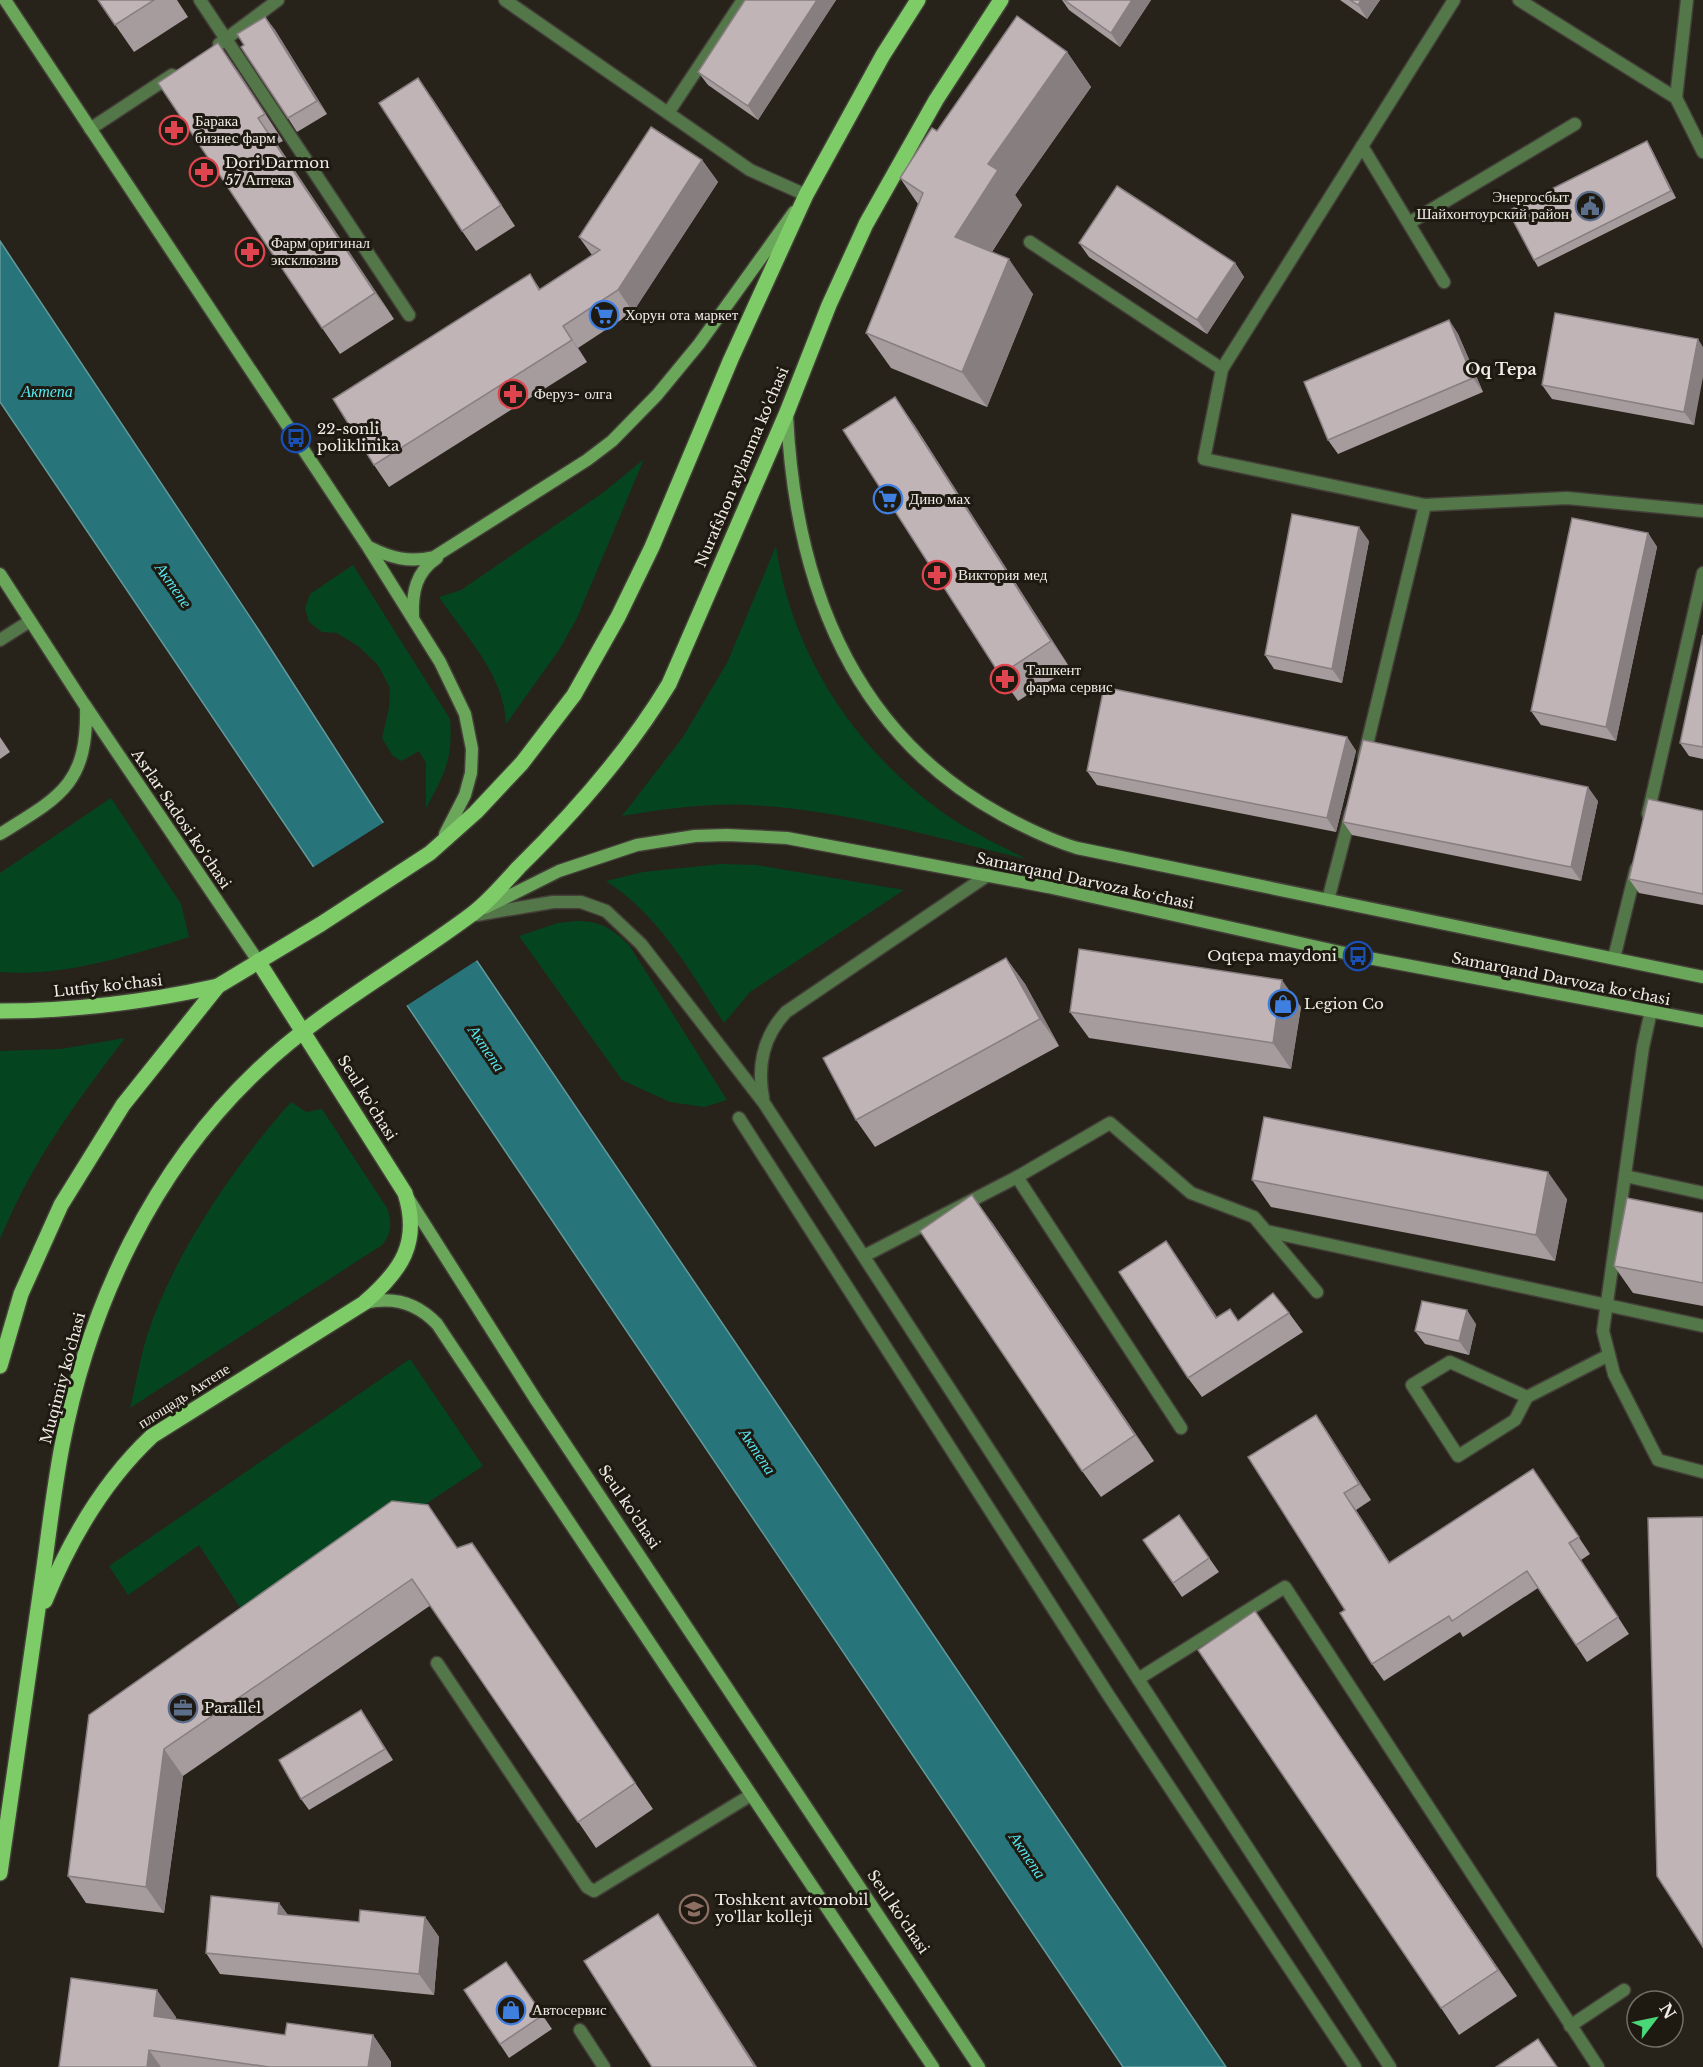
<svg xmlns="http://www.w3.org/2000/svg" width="1703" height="2067" font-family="'Libre Baskerville',serif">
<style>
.green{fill:#044520}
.water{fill:#27757a;stroke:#63999b;stroke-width:1.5}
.pier{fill:#27231b}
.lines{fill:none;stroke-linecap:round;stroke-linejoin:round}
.lane-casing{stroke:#433f38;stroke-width:15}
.street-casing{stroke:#433f38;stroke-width:15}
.secondary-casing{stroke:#433f38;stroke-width:15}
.primary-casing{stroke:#433f38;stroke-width:18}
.lane{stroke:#537748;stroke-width:12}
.street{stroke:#537748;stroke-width:12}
.secondary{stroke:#6ba75a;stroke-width:12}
.primary{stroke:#7ecc67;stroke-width:15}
.wall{fill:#a69b9d}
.shaded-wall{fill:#877e80}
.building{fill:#c1b4b7;stroke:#877e80;stroke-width:1.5}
.labels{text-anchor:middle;stroke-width:6;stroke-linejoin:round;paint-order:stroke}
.poi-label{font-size:15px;fill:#f0ede7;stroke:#1e1a11;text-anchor:start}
.street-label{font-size:15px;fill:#f0ede7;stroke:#1e1a11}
.neighbourhood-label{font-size:16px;font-weight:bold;fill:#f0ede7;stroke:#1e1a11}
.water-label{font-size:16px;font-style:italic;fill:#56e8f2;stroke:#1e1a11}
</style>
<rect width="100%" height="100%" fill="#27231b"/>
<!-- green -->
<g class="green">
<path d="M644,459l-67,159 -18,32 -53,74c-1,-48 -41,-89 -67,-127l22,-7 143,-98z"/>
<path d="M776,546c15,107 79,203 166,266 26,19 56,32 84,47 -90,-21 -184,-50 -277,-54 -43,-2 -84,4 -127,11l61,-79 44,-74z"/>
<path d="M353,565l97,154c3,40 -5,54 -24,89v-45l-7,-12 -18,10 -8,-5 -11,-18 7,-30 1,-20 -12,-23 -20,-19 -21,-13 -15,-1 -13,-10 -4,-14 5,-14z"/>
<path d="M111,798l70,106 8,33c-60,19 -126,40 -189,35v-99z"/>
<path d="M721,864l35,1 148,25 -154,102 -26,31c-34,-52 -65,-108 -118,-142l37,-9z"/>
<path d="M577,921c24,0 35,8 52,24l98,155 -23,7 -34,-5 -48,-22 -103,-144 39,-13z"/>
<path d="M125,1038c-51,67 -92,122 -125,201v-188l61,-2z"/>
<path d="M291,1102l15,10 16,-3 65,99c5,14 5,25 -5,37l-252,163c6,-24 10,-49 17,-72 26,-81 88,-171 144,-234z"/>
<polygon points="410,1359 483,1466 249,1621 199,1545 128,1595 109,1566"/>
</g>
<!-- water -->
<polygon class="water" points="0,241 258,629 376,812 1226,2067 1123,2067 0,402"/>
<!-- pier -->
<polygon class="pier" points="386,821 479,959 406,1006 312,868"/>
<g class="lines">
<!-- lane casing -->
<g class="lane-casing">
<g id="lane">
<polyline points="200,0 409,315"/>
<polyline points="505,0 750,170 806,195"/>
<polyline points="1454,0 1222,369 1204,459 1425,505 1567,498 1703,511"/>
<polyline points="1519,0 1676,98 1703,152"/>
<polyline points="219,44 278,0"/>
<polyline points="1676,98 1687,0"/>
<polyline points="668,113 743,0"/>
<polyline points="90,129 172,75"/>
<polyline points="1362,146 1444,282"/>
<polyline points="1409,223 1575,124"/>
<polyline points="1030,242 1222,369"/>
<polyline points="0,640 30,621"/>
<polyline points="1364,757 1425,505"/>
<polyline points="1648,814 1703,573"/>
<polyline points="1328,900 1351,812"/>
<polyline points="1614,958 1636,869"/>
<polyline points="1651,1011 1643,1047 1603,1331 1614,1374 1658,1460 1703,1472"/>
<polyline points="1625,1176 1703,1193"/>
<polyline points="1017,1177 1110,1123 1191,1193 1254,1217 1317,1292"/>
<polyline points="1266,1231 1703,1326"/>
<polyline points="864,1256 1017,1177 1181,1428"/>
<polyline points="1527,1397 1515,1420 1458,1456 1412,1385 1450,1362 1527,1397 1609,1355"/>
<polyline points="437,1663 587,1887 594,1891 751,1795"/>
<polyline points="1138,1679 1285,1587 1598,2067"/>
<polyline points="1570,2026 1624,1990"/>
<polyline points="580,2030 604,2067"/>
</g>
</g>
<!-- street casing -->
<g class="street-casing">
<g id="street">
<polyline points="476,915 553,902 581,902 606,911 641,944 764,1103 1390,2067"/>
<path d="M763,1098c-6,-33 0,-61 23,-86l202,-137"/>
<polyline points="739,1118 1109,1696 1355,2067"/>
</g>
</g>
<!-- secondary casing -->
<g class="secondary-casing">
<g id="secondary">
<polyline points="5,0 368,547 440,662 465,714 472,749 471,773 465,795 445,834"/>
<path d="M787,415c8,166 63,317 215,400 24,13 48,25 75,33l626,129"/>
<path d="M369,547c22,11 40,16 65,10l153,-97 25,-19 45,-46 42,-51 95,-132"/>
<path d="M0,574l86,133c2,77 -26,90 -86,127"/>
<path d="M413,616c-1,-24 3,-44 24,-58"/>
<polyline points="85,705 258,961"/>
<polyline points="485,908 559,871 637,845 695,836 727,835 787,838 1048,887 1358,956 1703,1021"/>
<polyline points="408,1198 536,1400 979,2067"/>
<path d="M365,1303c28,-7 52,0 72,21l496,743"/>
</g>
</g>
<!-- primary casing -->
<g class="primary-casing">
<g id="primary">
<path d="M0,1011c74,0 146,-9 218,-25"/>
<polyline points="0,1366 21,1294 61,1205 123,1105 218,986 321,924 430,853 476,812 522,763 574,695 618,617 652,547 731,359 806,195 883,55 918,0"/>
<path d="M45,1601c25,-62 58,-119 107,-165l212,-133c37,-32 57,-60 41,-110l-147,-232"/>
<path d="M0,1873c14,-95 27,-190 41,-285 7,-47 12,-95 21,-142 27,-141 91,-277 196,-376 64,-61 140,-101 210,-153 19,-13 35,-33 51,-50 57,-56 109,-115 150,-183l118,-272 42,-107 37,-81 70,-124 65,-100"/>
</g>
</g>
<!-- lane -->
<use href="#lane" class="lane"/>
<!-- street -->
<use href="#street" class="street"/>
<!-- secondary -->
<use href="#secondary" class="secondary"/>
<!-- primary -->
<use href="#primary" class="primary"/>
</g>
<!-- wall -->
<g class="wall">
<polygon points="98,0 177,0 188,17 134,52"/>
<polygon points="745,0 836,0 758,120 708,85 698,72"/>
<polygon points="1062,0 1151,0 1120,47 1069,10"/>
<polygon points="1340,0 1380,0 1367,19"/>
<polygon points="265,17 275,30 327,114 297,132 288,118 244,45"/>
<polygon points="1067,52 1091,87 1015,195 1022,205 992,252 1033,294 987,407 891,368 866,333 918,204 900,178 937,131"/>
<polygon points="237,70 283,141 277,144 394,319 340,354 322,328"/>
<polygon points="432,98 515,226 476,251 462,231"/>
<polygon points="1651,148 1676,198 1538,267 1534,260"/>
<polygon points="702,160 718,182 633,312 578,348 587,362 389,487 374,465 530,274 540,289 592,255 579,237"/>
<polygon points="1079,243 1235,263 1244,277 1207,334 1089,257"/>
<polygon points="1449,320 1458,334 1483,392 1338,454 1328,440"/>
<polygon points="1703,347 1694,425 1552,399 1542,385"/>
<polygon points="913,423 1070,668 1018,701 1000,675"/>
<polygon points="1648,533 1657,547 1616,741 1541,725 1531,711"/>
<polygon points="1369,541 1342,683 1274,669 1265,655"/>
<polygon points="1703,635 1703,759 1689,756 1680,743"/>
<polygon points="0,737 10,752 0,759"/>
<polygon points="1347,737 1356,751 1336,832 1097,785 1087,771"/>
<polygon points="1598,801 1581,881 1352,835 1343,822"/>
<polygon points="1703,811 1703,905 1639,893 1629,879"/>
<polygon points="1006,958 1025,984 1059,1046 875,1147 856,1120"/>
<polygon points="1301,1007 1291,1069 1089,1038 1070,1012"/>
<polygon points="1252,1180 1567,1199 1555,1261 1271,1207"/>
<polygon points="1703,1213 1703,1306 1633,1293 1614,1266"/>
<polygon points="991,1221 1154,1461 1101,1497 1082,1471"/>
<polygon points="1166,1241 1217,1317 1238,1321 1289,1313 1303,1332 1202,1397 1188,1378"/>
<polygon points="1476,1324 1469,1355 1425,1344 1415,1331"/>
<polygon points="1316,1415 1371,1500 1356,1510 1390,1563 1533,1469 1590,1554 1581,1560 1629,1634 1587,1662 1538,1588 1463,1637 1460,1632 1384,1681 1372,1664 1345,1610"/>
<polygon points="1179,1515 1219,1572 1182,1597 1143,1540"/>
<polygon points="457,1548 490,1570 653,1809 596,1848 431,1605 183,1776 164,1913 86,1903 68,1876 89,1715"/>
<polygon points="1255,1611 1517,1996 1459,2035 1441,2008"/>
<polygon points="369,1722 393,1760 309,1810 301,1799"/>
<polygon points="279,1903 288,1915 359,1922 425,1917 439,1937 434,1995 220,1974 206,1953"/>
<polygon points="506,1962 552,2029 509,2058 464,1990"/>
<polygon points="176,2017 176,2020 285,2035 373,2035 391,2062 391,2067 59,2067"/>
</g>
<!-- shaded-wall -->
<g class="shaded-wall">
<polygon points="817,0 836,0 758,120 748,106"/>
<polygon points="1132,0 1151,0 1120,47 1111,33"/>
<polygon points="1361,0 1380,0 1367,19 1358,5"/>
<polygon points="265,17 275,30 327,114 317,101"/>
<polygon points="218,43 237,70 283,141 265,114"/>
<polygon points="1067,52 1091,87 1015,195 1022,205 979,271 955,237 988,164"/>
<polygon points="418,78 432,98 515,226 501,205"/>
<polygon points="258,118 277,144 394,319 375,293"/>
<polygon points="1647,141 1651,148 1676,198 1671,191"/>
<polygon points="702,160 718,182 633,312 618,290"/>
<polygon points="1009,259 1033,294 987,407 962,372"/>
<polygon points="1235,263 1244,277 1207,334 1197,320"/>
<polygon points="1449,320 1458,334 1483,392 1473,378"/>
<polygon points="563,326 578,348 587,362 572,340"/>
<polygon points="1698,339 1703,347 1703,377 1694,425 1684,412"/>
<polygon points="895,397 913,423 1070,668 1051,641"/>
<polygon points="1359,527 1369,541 1342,683 1332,669"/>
<polygon points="1648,533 1657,547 1616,741 1606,727"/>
<polygon points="1347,737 1356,751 1336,832 1327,818"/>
<polygon points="1588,787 1598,801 1581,881 1571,867"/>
<polygon points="1006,958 1025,984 1059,1046 1040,1019"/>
<polygon points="1282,980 1301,1007 1291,1069 1273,1043"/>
<polygon points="1548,1172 1567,1199 1555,1261 1536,1235"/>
<polygon points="972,1195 991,1221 1154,1461 1135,1435"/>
<polygon points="1166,1241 1180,1261 1230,1337 1216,1318"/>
<polygon points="1467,1310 1476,1324 1469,1355 1459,1341"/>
<polygon points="1316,1415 1327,1431 1371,1500 1359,1484"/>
<polygon points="1344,1493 1356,1510 1401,1580 1389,1563"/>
<polygon points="1569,1543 1581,1560 1629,1634 1618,1617"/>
<polygon points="1255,1611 1273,1638 1517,1996 1498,1970"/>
<polygon points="361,1710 369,1722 393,1760 385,1749"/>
<polygon points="164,1749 183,1776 164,1913 146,1887"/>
<polygon points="279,1903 293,1923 278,1914"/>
<polygon points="658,1914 676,1941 757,2067 755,2067"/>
<polygon points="425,1917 439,1937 434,1995 419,1974"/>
<polygon points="157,1990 176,2017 172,2043 154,2016"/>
<polygon points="373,2035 391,2062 391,2067 368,2067"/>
<polygon points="149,2050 161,2067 147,2067"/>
</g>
<!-- building -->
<g class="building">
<polygon points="98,0 154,0 115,25"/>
<polygon points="745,0 817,0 748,106 698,72"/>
<polygon points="1064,0 1132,0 1111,33"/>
<polygon points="1350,0 1361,0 1358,5"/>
<polygon points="1017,16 1067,52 988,164 998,170 955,237 1009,259 962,372 866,333 923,193 900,178 932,128 937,131"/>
<polygon points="265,17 317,101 288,118 241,47 244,45 237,34"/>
<polygon points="218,43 265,114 258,118 375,293 322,328 158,83"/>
<polygon points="418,78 501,205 462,231 379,103"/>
<polygon points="651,127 702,160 618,290 563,326 572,340 374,465 333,399 530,274 539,290 600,250 579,237"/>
<polygon points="1647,141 1671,191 1534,260 1508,211"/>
<polygon points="1117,186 1235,263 1197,320 1079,243"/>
<polygon points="1555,313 1698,339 1684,412 1542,385"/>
<polygon points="1449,320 1473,378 1328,440 1304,382"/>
<polygon points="895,397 1051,641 1000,675 843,430"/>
<polygon points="1292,514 1359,527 1332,669 1265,655"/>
<polygon points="1572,518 1648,533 1606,727 1531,711"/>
<polygon points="1703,635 1703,747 1680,743"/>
<polygon points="1104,687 1347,737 1327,818 1087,771"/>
<polygon points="1363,740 1588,787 1571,867 1343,822"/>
<polygon points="1648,799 1703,811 1703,894 1629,879"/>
<polygon points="1079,949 1282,980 1273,1043 1070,1012"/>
<polygon points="1006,958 1040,1019 856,1120 823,1058"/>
<polygon points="1264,1117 1548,1172 1536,1235 1252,1180"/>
<polygon points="972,1195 1135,1435 1082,1471 920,1231"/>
<polygon points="1627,1198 1703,1213 1703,1283 1614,1266"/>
<polygon points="1166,1241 1216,1318 1230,1309 1238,1321 1273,1293 1289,1313 1188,1378 1119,1272"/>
<polygon points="1422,1301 1467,1310 1459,1341 1415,1331"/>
<polygon points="1316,1415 1359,1484 1344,1493 1389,1563 1533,1469 1579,1537 1569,1543 1618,1617 1576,1645 1527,1571 1452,1621 1449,1616 1372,1664 1340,1613 1345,1610 1248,1457"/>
<polygon points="392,1501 428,1505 457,1548 472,1543 635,1783 578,1822 412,1579 164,1749 146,1887 68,1876 89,1715"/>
<polygon points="1179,1515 1209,1558 1173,1583 1143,1540"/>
<polygon points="1703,1517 1703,1947 1657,1876 1648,1518"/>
<polygon points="1255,1611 1498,1970 1441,2008 1198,1650"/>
<polygon points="361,1710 385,1749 301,1799 279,1760"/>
<polygon points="211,1896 279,1903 278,1914 359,1922 360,1910 425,1917 419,1974 206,1953"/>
<polygon points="658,1914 755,2067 652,2067 584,1961"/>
<polygon points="506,1962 543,2015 500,2044 464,1990"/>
<polygon points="71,1978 157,1990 154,2016 285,2035 287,2023 373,2035 368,2067 269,2067 149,2050 147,2067 59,2067"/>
<polygon points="1538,2039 1557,2067 1496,2067"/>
</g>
<!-- icons -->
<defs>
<g id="pharmacy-ring" transform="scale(1.5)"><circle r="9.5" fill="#1e1a11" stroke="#e0444e" stroke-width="1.5"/><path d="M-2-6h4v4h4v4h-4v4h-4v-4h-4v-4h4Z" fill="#e0444e"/></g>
<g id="civic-ring" transform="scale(1.5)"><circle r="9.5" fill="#1e1a11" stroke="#5c6f8a" stroke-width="1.5"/><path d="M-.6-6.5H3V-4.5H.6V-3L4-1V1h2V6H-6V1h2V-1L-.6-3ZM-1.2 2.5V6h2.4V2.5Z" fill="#5c6f8a"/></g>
<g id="supermarket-ring" transform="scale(1.5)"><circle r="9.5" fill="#1e1a11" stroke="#3f7fe0" stroke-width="1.5"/><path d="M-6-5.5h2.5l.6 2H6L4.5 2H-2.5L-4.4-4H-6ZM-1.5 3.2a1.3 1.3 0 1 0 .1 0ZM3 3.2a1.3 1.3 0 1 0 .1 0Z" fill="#3f7fe0"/></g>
<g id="bus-ring" transform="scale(1.5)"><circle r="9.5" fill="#1e1a11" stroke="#1a4fb4" stroke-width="1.5"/><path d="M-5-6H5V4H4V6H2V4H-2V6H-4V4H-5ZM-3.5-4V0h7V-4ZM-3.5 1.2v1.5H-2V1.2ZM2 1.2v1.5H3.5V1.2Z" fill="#1a4fb4"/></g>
<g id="shop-ring" transform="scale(1.5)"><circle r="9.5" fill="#1e1a11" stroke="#3f7fe0" stroke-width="1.5"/><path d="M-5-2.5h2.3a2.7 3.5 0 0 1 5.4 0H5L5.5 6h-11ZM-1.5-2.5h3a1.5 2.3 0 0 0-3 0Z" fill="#3f7fe0"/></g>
<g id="office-ring" transform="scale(1.5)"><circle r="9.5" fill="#1e1a11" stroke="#5c6f8a" stroke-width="1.5"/><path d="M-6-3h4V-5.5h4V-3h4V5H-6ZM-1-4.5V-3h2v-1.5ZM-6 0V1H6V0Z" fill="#5c6f8a"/></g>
<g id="university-ring" transform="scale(1.5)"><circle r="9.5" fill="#1e1a11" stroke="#8d6e63" stroke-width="1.5"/><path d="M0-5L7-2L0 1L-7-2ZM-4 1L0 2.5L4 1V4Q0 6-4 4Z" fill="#8d6e63"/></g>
</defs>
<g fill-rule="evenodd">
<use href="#pharmacy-ring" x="174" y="130"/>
<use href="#pharmacy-ring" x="204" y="172"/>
<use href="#civic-ring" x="1590" y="206"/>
<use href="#pharmacy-ring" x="250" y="252"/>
<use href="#supermarket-ring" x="604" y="315"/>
<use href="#pharmacy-ring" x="513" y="394"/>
<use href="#bus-ring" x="296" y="438"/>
<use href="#supermarket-ring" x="888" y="499"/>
<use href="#pharmacy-ring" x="937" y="575"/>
<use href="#pharmacy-ring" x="1005" y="679"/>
<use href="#bus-ring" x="1358" y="956"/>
<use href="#shop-ring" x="1283" y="1004"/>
<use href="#office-ring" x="183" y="1708"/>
<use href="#university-ring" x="694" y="1909"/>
<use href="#shop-ring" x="511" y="2010"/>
</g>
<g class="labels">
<!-- poi labels -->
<g class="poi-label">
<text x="195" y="126">Барака<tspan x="195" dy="17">бизнес фарм</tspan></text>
<text x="225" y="168">Dori Darmon<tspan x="225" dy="17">57 Аптека</tspan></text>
<text x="1569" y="202" text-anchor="end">Энергосбыт<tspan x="1569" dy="17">Шайхонтоурский район</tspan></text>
<text x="271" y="248">Фарм оригинал<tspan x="271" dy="17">эксклюзив</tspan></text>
<text x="625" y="320">Хорун ота маркет</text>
<text x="534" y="399">Феруз- олга</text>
<text x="317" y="434">22-sonli<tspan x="317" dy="17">poliklinika</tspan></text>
<text x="909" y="504">Дино мах</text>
<text x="958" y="580">Виктория мед</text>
<text x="1026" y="675">Ташкент<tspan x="1026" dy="17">фарма сервис</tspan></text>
<text x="1337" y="961" text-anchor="end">Oqtepa maydoni</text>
<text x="1304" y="1009">Legion Co</text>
<text x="204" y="1713">Parallel</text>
<text x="715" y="1905">Toshkent avtomobil<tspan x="715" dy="17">yo'llar kolleji</tspan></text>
<text x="532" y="2015">Автосервис</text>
</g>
<!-- street labels -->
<g class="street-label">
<text transform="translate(742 467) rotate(-67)" y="5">Nurafshon aylanma ko'chasi</text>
<text transform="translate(181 819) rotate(56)" y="5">Asrlar Sadosi ko‘chasi</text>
<text transform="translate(1085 881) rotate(12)" y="5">Samarqand Darvoza koʻchasi</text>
<text transform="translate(1561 979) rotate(11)" y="5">Samarqand Darvoza koʻchasi</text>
<text transform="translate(108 986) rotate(-6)" y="5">Lutfiy ko'chasi</text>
<text transform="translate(367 1098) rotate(58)" y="5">Seul ko'chasi</text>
<text transform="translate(63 1378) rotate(-75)" y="5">Muqimiy ko'chasi</text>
<text transform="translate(184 1396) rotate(-33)" y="5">площадь Актепе</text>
<text transform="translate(629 1507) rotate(56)" y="5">Seul ko'chasi</text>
<text transform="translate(898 1912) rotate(56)" y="5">Seul ko'chasi</text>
</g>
<!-- neighbourhood labels -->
<g class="neighbourhood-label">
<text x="1501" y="375">Oq Tepa</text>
</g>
<!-- water labels -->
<g class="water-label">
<text x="47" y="397">Актепа</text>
<text transform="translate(174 585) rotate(55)" y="6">Актепе</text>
<text transform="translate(487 1048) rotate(56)" y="6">Актепа</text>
<text transform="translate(758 1451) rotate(56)" y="6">Актепа</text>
<text transform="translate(1028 1855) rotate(56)" y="6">Актепа</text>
</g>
</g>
<!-- north arrow -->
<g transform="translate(1655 2019) rotate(58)"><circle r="28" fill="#1e1a11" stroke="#726e67" stroke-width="1.5"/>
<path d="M0-4.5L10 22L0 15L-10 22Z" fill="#4ad778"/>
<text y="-9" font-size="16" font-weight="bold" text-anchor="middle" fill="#f0ede7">N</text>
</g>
</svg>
